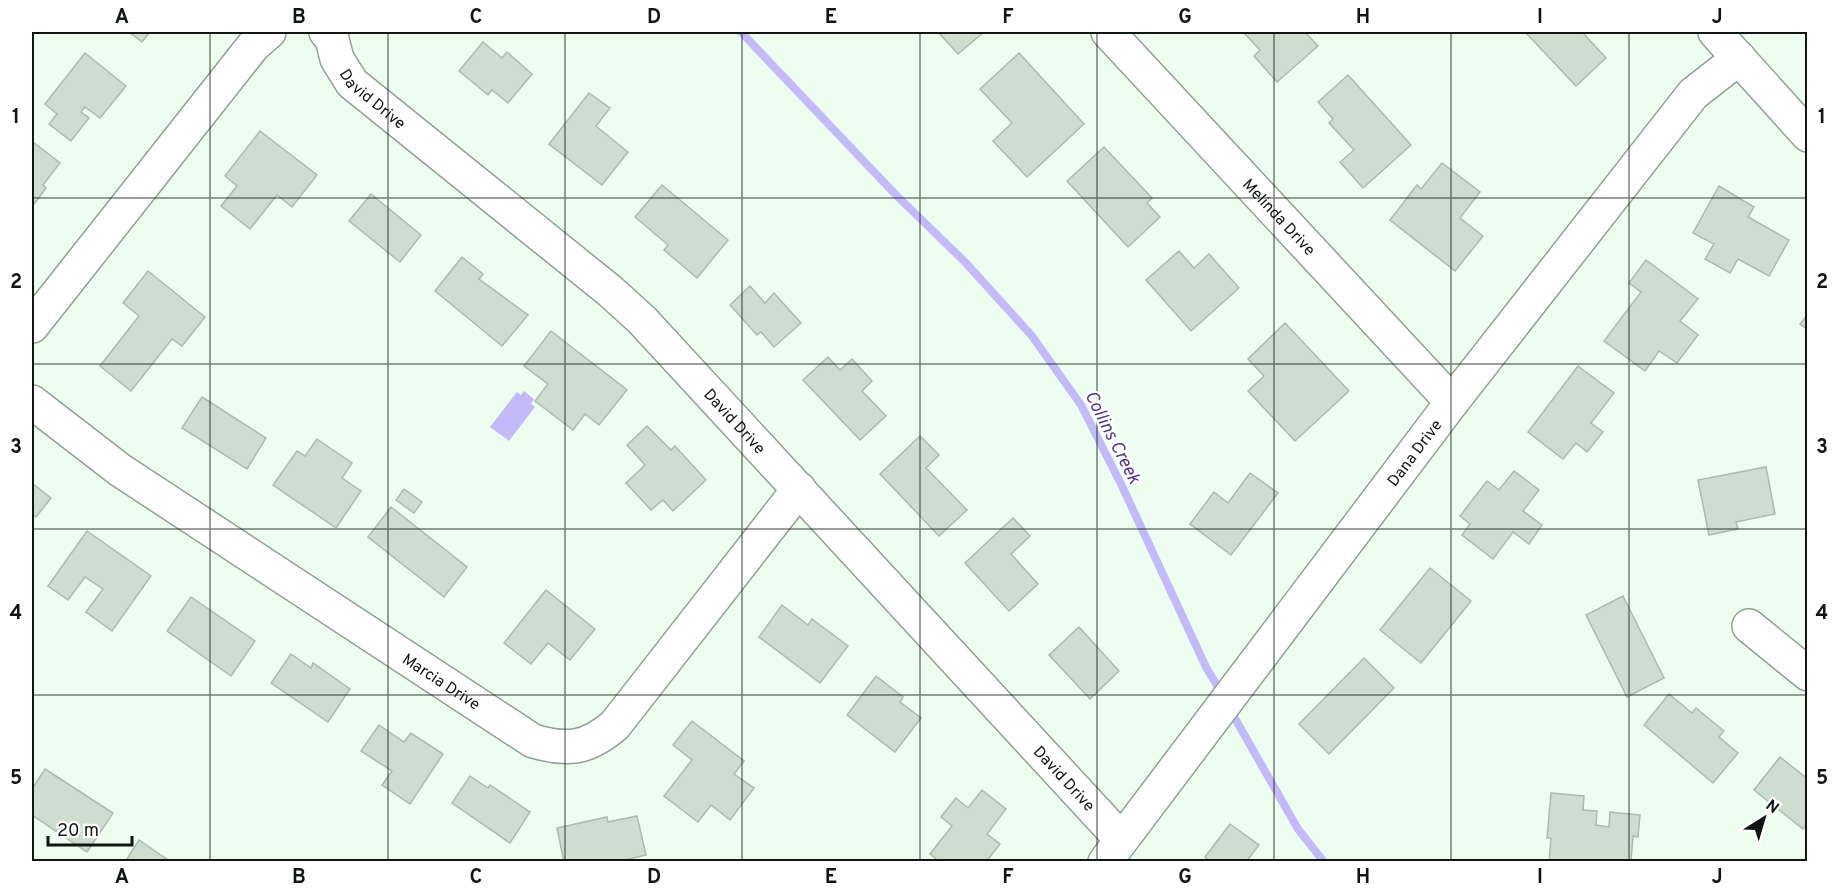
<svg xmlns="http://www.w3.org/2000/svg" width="1839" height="893" font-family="Overpass,sans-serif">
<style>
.water{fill:#c4b9f9}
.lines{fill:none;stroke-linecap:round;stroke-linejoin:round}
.stream{stroke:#c4b9f9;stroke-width:8}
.building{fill:#cdddd0;stroke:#abbbae;stroke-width:1.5}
.minor-casing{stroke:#91a094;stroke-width:36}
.minor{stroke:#fff;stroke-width:33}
.grid{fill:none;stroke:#101611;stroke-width:1.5;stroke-opacity:0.55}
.labels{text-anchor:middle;stroke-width:4.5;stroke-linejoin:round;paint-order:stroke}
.street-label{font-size:16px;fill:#101611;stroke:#fff}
.water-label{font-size:18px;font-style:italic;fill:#503690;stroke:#fff}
.neatline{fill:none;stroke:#101611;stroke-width:2}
.grid-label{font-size:20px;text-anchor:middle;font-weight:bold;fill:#101611}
</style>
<rect width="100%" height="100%" fill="#edfef1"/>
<!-- water -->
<polygon class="water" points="524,391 534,399 531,404 535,407 509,441 490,427 517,392 521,395"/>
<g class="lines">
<!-- stream -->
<g class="stream">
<polyline points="741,32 895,194 965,262 1032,336 1081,405 1121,484 1206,667 1222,694"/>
<polyline points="1229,708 1298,829 1324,862"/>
</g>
</g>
<!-- building -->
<g class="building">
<polygon points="129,32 150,32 142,42"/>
<polygon points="938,32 984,32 958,54"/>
<polygon points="1243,32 1305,32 1318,46 1277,82 1254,56 1260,50"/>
<polygon points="1525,32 1584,32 1583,33 1606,58 1576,86"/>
<polygon points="483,42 502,58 507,52 532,74 508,103 492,90 488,95 459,71"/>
<polygon points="85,53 126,86 100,118 85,107 81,112 89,118 71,141 49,124 57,114 45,104"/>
<polygon points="1019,53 1084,124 1027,177 993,141 1012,123 980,89"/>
<polygon points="1348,75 1411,145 1363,188 1340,162 1354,150 1329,123 1333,119 1318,102"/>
<polygon points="589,93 610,108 596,126 628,152 602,185 549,144"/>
<polygon points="260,131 317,175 292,207 277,195 250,229 221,206 237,186 225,176"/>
<polygon points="33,142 60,163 43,185 46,188 32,207 32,144"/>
<polygon points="1104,147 1152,198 1147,203 1160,217 1128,247 1067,181"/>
<polygon points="1442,163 1480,192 1460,218 1483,236 1455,271 1390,220 1417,185 1421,189"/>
<polygon points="662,185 728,240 697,278 664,250 668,245 635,217"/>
<polygon points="1719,186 1754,207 1748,217 1789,240 1769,276 1738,259 1730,273 1705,259 1714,244 1693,233"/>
<polygon points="371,194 421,235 400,262 349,221"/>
<polygon points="1179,251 1194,268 1209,254 1239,288 1191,331 1146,280"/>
<polygon points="462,257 483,274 479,279 528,315 502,346 435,291"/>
<polygon points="1646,260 1698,299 1680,321 1698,335 1677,363 1659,351 1645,371 1604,341 1641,292 1629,283"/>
<polygon points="148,271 205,317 182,346 172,339 131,391 100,366 139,316 123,303"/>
<polygon points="750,286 765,303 774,293 801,323 774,347 761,332 757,335 730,305"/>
<polygon points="1808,314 1808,330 1800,324"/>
<polygon points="1285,323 1349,391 1295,441 1248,391 1264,376 1248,359"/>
<polygon points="551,331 627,390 599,425 585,414 573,430 535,401 548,384 524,366"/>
<polygon points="828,357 840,370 852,359 872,381 862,391 886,416 860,440 803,380"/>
<polygon points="1578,366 1614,393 1591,423 1603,432 1587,452 1576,443 1563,459 1528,432"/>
<polygon points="202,397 266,438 247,469 182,428"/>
<polygon points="647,426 671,450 675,446 706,480 673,511 663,500 651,510 626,483 645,465 627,445"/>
<polygon points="920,436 939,455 926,468 967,510 939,536 880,474"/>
<polygon points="317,439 352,463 342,478 361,491 336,528 273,485 297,451 305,456"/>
<polygon points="1766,467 1775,514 1736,522 1738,529 1709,535 1698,480"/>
<polygon points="1514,471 1539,490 1523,511 1542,525 1529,544 1513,532 1493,559 1462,535 1470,524 1460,516 1487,481 1499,490"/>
<polygon points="1250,473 1278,493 1231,555 1190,524 1214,492 1228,503"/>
<polygon points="32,483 51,498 36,517 32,514"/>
<polygon points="404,489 422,502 414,513 396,500"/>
<polygon points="391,507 467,567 444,597 368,537"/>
<polygon points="1013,518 1030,536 1011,554 1038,584 1009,611 965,563"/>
<polygon points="87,531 151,576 112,631 86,612 103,589 85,577 68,600 48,586"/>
<polygon points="1430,568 1471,601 1421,663 1380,630"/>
<polygon points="546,590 595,629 570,660 548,643 531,664 504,643"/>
<polygon points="1623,596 1664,678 1627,697 1586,615"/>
<polygon points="191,597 255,641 231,676 167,631"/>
<polygon points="782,605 808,625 812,619 848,646 820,683 759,637"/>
<polygon points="1079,627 1119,671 1090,699 1049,655"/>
<polygon points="291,654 311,668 313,663 350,689 328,722 271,683"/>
<polygon points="1364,658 1394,688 1329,754 1299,724"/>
<polygon points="876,676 903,697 900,702 921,718 895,752 847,715"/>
<polygon points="1669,694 1692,713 1696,708 1724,731 1719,737 1738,753 1713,783 1644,725"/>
<polygon points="692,721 744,761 734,774 754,788 730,820 711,805 698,822 664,796 692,760 673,745"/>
<polygon points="379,725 404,742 411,733 443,754 410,804 382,785 392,771 361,751"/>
<polygon points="1780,757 1808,779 1808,824 1803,829 1754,790"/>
<polygon points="45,769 113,813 87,852 32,815 32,789"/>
<polygon points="470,776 488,788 490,785 530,812 510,843 452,803"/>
<polygon points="982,790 1006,809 987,834 1000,844 986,862 940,862 930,854 952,826 941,817 956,798 968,808"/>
<polygon points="1551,793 1584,796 1583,810 1597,811 1596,825 1609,827 1610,812 1640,815 1638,837 1633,836 1631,862 1549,862 1551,838 1547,838"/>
<polygon points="637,816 646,855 617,862 564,862 557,828 607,817 608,822"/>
<polygon points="1230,824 1259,845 1246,862 1210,862 1205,857"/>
<polygon points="139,840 171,862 125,862"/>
</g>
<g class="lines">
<!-- minor casing -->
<g class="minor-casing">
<g id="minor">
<path id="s1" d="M326,32l6,7 5,20 15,24 258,208 32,29 479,519"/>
<path id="s2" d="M1108,32l344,370"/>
<polyline points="1715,32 1808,135"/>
<polyline points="32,326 253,46 269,32"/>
<path id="s3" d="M32,402l88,68 413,271c35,10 54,8 82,-16l184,-236"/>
<polyline points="1749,626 1808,674"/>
<path id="s4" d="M1105,862l347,-460 241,-308 46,-36"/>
</g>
</g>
<!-- minor -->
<use href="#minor" class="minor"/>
</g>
<!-- grid -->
<path class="grid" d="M210,32v830M388,32v830M565,32v830M742,32v830M920,32v830M1097,32v830M1274,32v830M1451,32v830M1629,32v830M32,198h1776M32,364h1776M32,529h1776M32,695h1776"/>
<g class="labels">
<!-- street labels -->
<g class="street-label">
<text dy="6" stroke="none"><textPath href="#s1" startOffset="84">David Drive</textPath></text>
<text dy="6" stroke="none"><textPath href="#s2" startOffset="252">Melinda Drive</textPath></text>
<text dy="6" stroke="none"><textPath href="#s1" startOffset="570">David Drive</textPath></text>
<text dy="6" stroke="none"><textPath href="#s4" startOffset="513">Dana Drive</textPath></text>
<text dy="6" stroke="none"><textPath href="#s3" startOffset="496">Marcia Drive</textPath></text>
<text dy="6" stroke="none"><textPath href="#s1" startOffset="1056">David Drive</textPath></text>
</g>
<!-- water labels -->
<g class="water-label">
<text transform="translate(1113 437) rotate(63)" y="6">Collins Creek</text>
</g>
</g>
<!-- border -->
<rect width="1839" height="893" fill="none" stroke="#ffffff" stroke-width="66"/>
<!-- north arrow -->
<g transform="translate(1764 818) rotate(37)" stroke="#ffffff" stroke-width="4.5" paint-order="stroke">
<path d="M0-4.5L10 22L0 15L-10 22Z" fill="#101611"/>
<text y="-9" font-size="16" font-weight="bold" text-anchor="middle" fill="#101611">N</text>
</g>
<!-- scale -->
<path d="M48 836v9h84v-9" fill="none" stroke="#101611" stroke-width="3"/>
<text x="57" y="836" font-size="18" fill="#101611" stroke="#ffffff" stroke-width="4.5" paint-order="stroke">20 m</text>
<rect x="33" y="33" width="1773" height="827" class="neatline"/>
<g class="grid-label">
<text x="122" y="23">A</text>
<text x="299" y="23">B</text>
<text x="476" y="23">C</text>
<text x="654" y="23">D</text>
<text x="831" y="23">E</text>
<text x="1008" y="23">F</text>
<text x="1185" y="23">G</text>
<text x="1363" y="23">H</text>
<text x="1540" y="23">I</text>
<text x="1717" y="23">J</text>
<text x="16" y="123">1</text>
<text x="1822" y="123">1</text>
<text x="16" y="288">2</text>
<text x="1822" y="288">2</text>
<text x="16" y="453">3</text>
<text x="1822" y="453">3</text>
<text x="16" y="619">4</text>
<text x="1822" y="619">4</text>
<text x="16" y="784">5</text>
<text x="1822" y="784">5</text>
<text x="122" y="883">A</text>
<text x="299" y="883">B</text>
<text x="476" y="883">C</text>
<text x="654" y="883">D</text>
<text x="831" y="883">E</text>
<text x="1008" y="883">F</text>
<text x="1185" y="883">G</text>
<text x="1363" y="883">H</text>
<text x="1540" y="883">I</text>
<text x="1717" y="883">J</text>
</g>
</svg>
